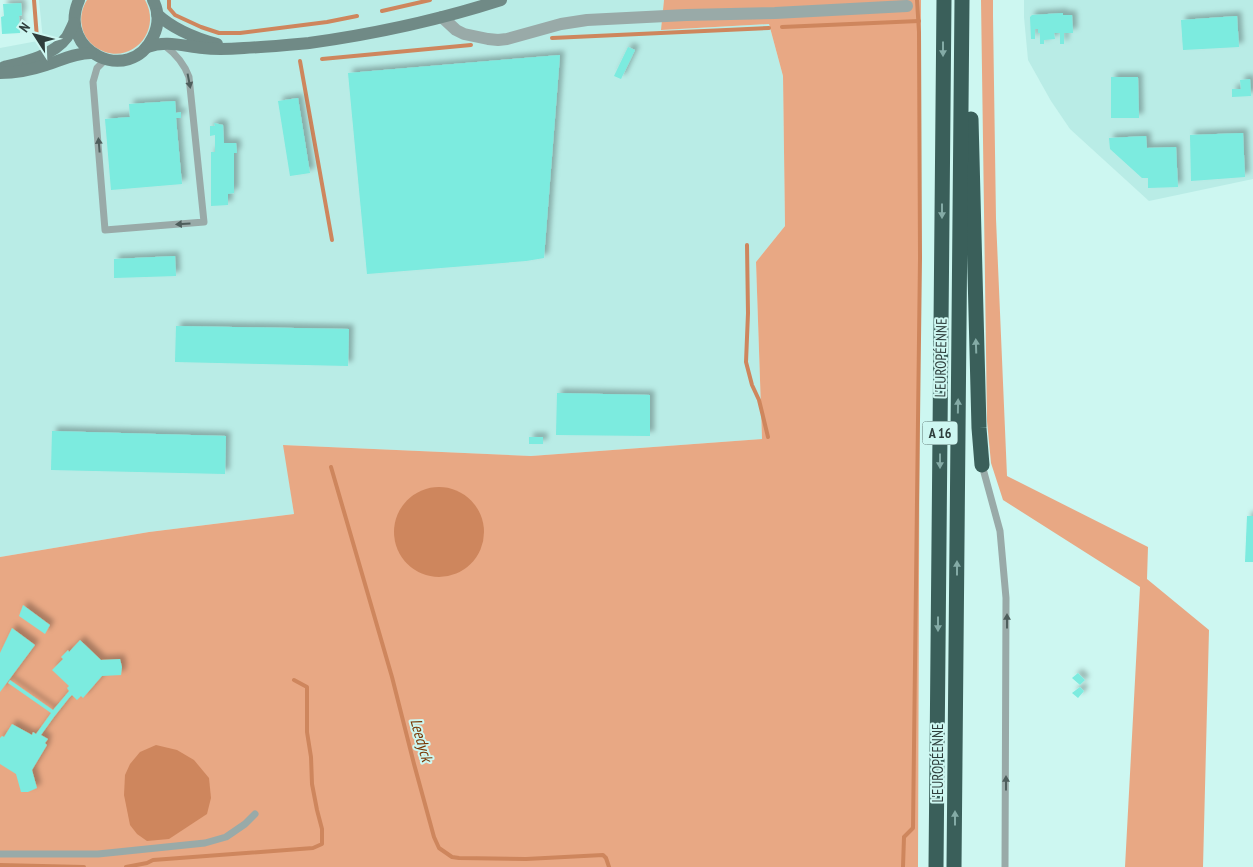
<svg xmlns="http://www.w3.org/2000/svg" width="1253" height="867" font-family="'PT Sans Narrow',sans-serif">
<style>
.built{fill:#b9ece6}
.green{fill:#e8a884}
.water{fill:#ce865d}
.lines{fill:none;stroke-linecap:round;stroke-linejoin:round}
.stream{stroke:#ce865d;stroke-width:4}
.building{fill:#7bebdf;filter:url(#shadow)}
.lane{stroke:#99aaa8;stroke-width:7}
.street{stroke:#99aaa8;stroke-width:12}
.secondary{stroke:#708a86;stroke-width:12}
.highway{stroke:#3a5f5a;stroke-width:15}
.oneway{fill:#84aba6}
.oneway2{fill:#4e5e5c}
.labels{text-anchor:middle;stroke-width:4;stroke-linejoin:round;paint-order:stroke}
.shield{fill:#cdf7f1;stroke:#5e7672;stroke-width:1}
.shield-label{font-size:14px;font-weight:bold;fill:#2e3e3c}
.street-label{font-size:15px;fill:#2e3e3c;stroke:#cdf7f1}
.water-label{font-size:16px;font-style:italic;fill:#7a3805;stroke:#cdf7f1}
</style>
<defs>
<filter id="shadow"><feDropShadow dx="4.5" dy="-4.5" stdDeviation="2.5" flood-color="#0004"/></filter>
</defs>
<rect width="100%" height="100%" fill="#cdf7f1"/>
<!-- built -->
<g class="built">
<polygon points="39,0 664,0 662,30 769,24 783,76 785,226 756,262 762,439 531,456 284,445 294,514 149,532 0,557 0,48 43,40"/>
<polygon points="1024,0 1253,0 1253,179 1149,201 1070,129 1051,101 1028,60 1024,17"/>
</g>
<!-- green -->
<g class="green">
<path d="M87,0h58c19,34 -19,70 -51,46 -6,-5 -11,-12 -12,-20 -2,-9 0,-18 5,-26z"/>
<polygon points="664,0 921,0 918,867 0,867 0,557 149,532 294,514 283,445 531,456 762,439 756,262 785,226 783,76 769,24 661,30"/>
<polygon points="981,0 993,0 993,16 996,219 1007,476 1148,547 1147,579 1209,630 1203,867 1125,867 1140,587 1003,500 991,463 987,421"/>
</g>
<!-- water -->
<g class="water">
<circle cx="439" cy="532" r="45"/>
<polygon points="156,745 177,750 194,760 209,778 211,798 207,814 169,839 147,841 137,834 130,825 124,795 125,775 130,764 140,752"/>
</g>
<g class="lines">
<!-- stream -->
<g class="stream">
<polyline points="34,0 37,38"/>
<polyline points="169,0 169,8 175,15 201,27 219,33 240,33 327,22 357,16"/>
<polyline points="382,11 430,0"/>
<polyline points="782,27 919,21"/>
<polyline points="552,38 769,28"/>
<polyline points="322,59 471,45"/>
<polyline points="300,61 332,240"/>
<polyline points="747,245 748,313 746,362 752,385 759,400 768,437"/>
<polyline points="331,467 392,677 414,764 434,837 439,848 452,857 459,858 526,859 603,855 606,858 609,867"/>
<polyline points="0,865 84,867"/>
<polyline points="126,867 147,863 153,860 313,848 322,844 322,829 317,810 312,784 311,757 307,732 307,687 294,680"/>
<polyline points="903,867 904,837 913,828 920,258 919,32 917,0"/>
</g>
</g>
<!-- building -->
<g class="building">
<polygon points="21,3 22,15 19,16 20,33 2,34 1,17 4,16 3,4"/>
<polygon points="1063,13 1063,15 1072,15 1073,33 1064,33 1064,44 1060,44 1060,33 1054,33 1055,39 1044,40 1044,44 1040,44 1040,33 1038,33 1038,29 1035,29 1035,39 1031,39 1030,17 1032,15"/>
<polygon points="1237,16 1239,47 1183,50 1181,20"/>
<polygon points="628,47 635,50 621,79 614,76"/>
<polygon points="560,55 544,258 526,261 367,274 348,73"/>
<polygon points="1111,77 1138,77 1139,118 1111,118"/>
<polygon points="1250,79 1251,96 1232,97 1232,89 1241,89 1240,80"/>
<polygon points="298,98 310,173 290,176 278,101"/>
<polygon points="175,101 176,113 181,112 181,118 176,118 182,184 111,190 105,119 130,117 129,104"/>
<polygon points="214,123 223,125 224,143 236,143 237,153 234,153 234,193 228,194 228,205 211,206 211,152 215,152 215,135 210,136 210,126 215,126"/>
<polygon points="1243,133 1245,177 1191,181 1190,135"/>
<polygon points="1146,136 1147,148 1176,147 1178,187 1148,188 1148,178 1142,178 1110,149 1109,138"/>
<polygon points="175,256 176,276 114,278 114,259"/>
<polygon points="176,326 349,329 348,366 175,362"/>
<polygon points="557,393 650,395 650,436 556,435"/>
<polygon points="52,431 226,436 225,474 51,470"/>
<rect x="529" y="437" width="14" height="7"/>
<polygon points="1247,516 1253,516 1253,562 1245,562"/>
<polygon points="23,605 50,625 45,634 19,616"/>
<polygon points="12,628 35,645 0,692 0,653"/>
<polygon points="80,640 101,660 120,659 122,667 121,675 102,676 83,698 81,696 77,700 72,695 69,698 54,717 41,735 48,739 45,743 47,745 32,770 37,788 28,792 21,792 16,774 0,764 0,738 2,736 4,737 12,724 32,735 33,732 36,734 51,713 8,683 10,680 53,710 69,691 67,688 69,686 52,670 63,659 61,657 68,650 69,652"/>
<polygon points="1078,673 1085,680 1080,685 1072,678"/>
<polygon points="1080,687 1084,691 1078,698 1072,693"/>
</g>
<g class="lines">
<!-- lane -->
<g class="lane">
<path d="M105,60l-8,8 -4,14 12,148 99,-8 -15,-145c-5,-14 -13,-23 -25,-32"/>
<polyline points="982,465 1000,531 1006,598 1005,867"/>
<polyline points="0,854 98,854 205,843 226,837 245,824 255,814"/>
</g>
<!-- street -->
<polyline class="street" points="442,17 456,30 464,34 488,39 498,40 507,39 561,24 587,20 686,15 775,13 907,6"/>
<!-- secondary -->
<g class="secondary">
<path d="M79,0c-23,52 51,86 74,37 6,-12 6,-25 0,-37"/>
<path d="M157,14c17,16 38,24 60,30"/>
<path d="M147,47c19,-7 36,-1 56,1 14,2 28,1 41,0 22,-1 43,-3 65,-5 65,-9 130,-23 192,-43"/>
<path d="M4,67c21,-5 49,-11 63,-30 3,-5 5,-10 7,-14"/>
<path d="M0,73c16,0 31,-3 46,-8 15,-5 29,-12 45,-12"/>
</g>
<!-- highway -->
<g class="highway">
<polyline points="971,119 979,428 982,465"/>
<polyline points="936,867 944,0"/>
<polyline points="954,867 962,0"/>
</g>
</g>
<!-- one-way arrows -->
<defs><path id="oneway-solid" d="M-6-.8H1V-3.2L6.5 0L1 3.2V.8H-6Z" transform="scale(1.25)"/></defs>
<g class="oneway">
<use href="#oneway-solid" transform="translate(943 49) rotate(90)"/>
<use href="#oneway-solid" transform="translate(942 211) rotate(90)"/>
<use href="#oneway-solid" transform="translate(976 346) rotate(-92)"/>
<use href="#oneway-solid" transform="translate(958 406) rotate(-89)"/>
<use href="#oneway-solid" transform="translate(940 461) rotate(90)"/>
<use href="#oneway-solid" transform="translate(957 568) rotate(-90)"/>
<use href="#oneway-solid" transform="translate(938 624) rotate(90)"/>
<use href="#oneway-solid" transform="translate(955 818) rotate(-90)"/>
</g>
<g class="oneway2">
<use href="#oneway-solid" transform="translate(189 81) rotate(79)"/>
<use href="#oneway-solid" transform="translate(99 145) rotate(-95)"/>
<use href="#oneway-solid" transform="translate(183 224) rotate(176)"/>
<use href="#oneway-solid" transform="translate(1007 621) rotate(-90)"/>
<use href="#oneway-solid" transform="translate(1006 783) rotate(-90)"/>
</g>
<g class="labels">
<!-- shield labels -->
<rect class="shield" x="922.5" y="421.5" width="35" height="23" rx="4"/>
<g class="shield-label">
<text x="940" y="438">A 16</text>
</g>
<!-- street labels -->
<g class="street-label">
<text transform="translate(941 358) rotate(-89)" y="5">L'EUROPÉENNE</text>
<text transform="translate(938 763) rotate(-90)" y="5">L'EUROPÉENNE</text>
</g>
<!-- water labels -->
<g class="water-label">
<text transform="translate(422 740) rotate(74)" y="6">Leedyck</text>
</g>
</g>
<!-- north arrow -->
<g transform="translate(35 35) rotate(306)" stroke="#cdf7f1" stroke-width="4" paint-order="stroke">
<path d="M0-4L9 19L0 12L-9 19Z" fill="#2e3e3c"/>
<text y="-8" font-size="14" font-weight="bold" text-anchor="middle" fill="#2e3e3c">N</text>
</g>
</svg>
